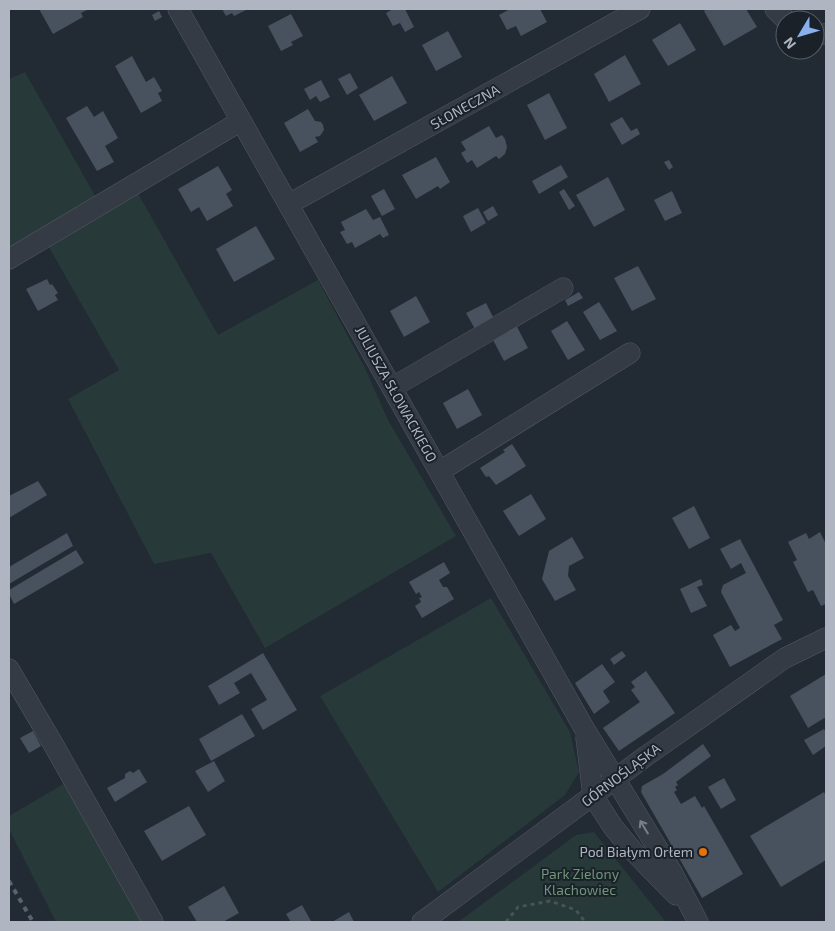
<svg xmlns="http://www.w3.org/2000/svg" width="835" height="931" font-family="'Exo 2',sans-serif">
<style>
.green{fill:#273939}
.building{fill:#48515e}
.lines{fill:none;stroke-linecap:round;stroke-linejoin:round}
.minor-casing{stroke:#525963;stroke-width:21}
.path{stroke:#455457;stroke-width:3;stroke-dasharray:4 4;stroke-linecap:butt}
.minor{stroke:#353b45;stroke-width:20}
.rail{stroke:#59626e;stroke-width:4;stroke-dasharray:5 5;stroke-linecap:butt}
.oneway{stroke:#787f8a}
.food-dot{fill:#e8710a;stroke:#1a2129;stroke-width:2}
.labels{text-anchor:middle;stroke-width:4;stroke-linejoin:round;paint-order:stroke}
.street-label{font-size:14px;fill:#afb6c2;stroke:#1a2129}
.poi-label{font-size:14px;fill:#afb6c2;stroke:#1a2129;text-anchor:end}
.park-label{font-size:14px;fill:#709579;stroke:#1a2129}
</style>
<rect width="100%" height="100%" fill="#222a34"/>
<!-- green -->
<g class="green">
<polygon points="25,72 97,199 131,181 218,335 318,280 365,368 388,420 456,536 265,648 211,553 154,564 68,399 119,370 47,244 9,265 9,79"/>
<polygon points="491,598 570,732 579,772 565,795 438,892 320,696"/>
<polygon points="67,782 145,922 56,922 9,829 9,816"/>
<polygon points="594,832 666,922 458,922 576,835"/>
</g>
<!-- building -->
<g class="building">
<polygon points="39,9 89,9 81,13 83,17 53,34"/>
<polygon points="222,9 248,9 234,16 232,13 226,16"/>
<polygon points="393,9 405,9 414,27 405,32 400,23 393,26 386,13"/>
<polygon points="510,9 540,9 547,22 521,36 516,26 507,30 499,15"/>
<polygon points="707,9 746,9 757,27 724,46 704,11"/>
<polygon points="159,11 162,17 155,21 152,15"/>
<polygon points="291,14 303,36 291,42 293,45 281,51 268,26"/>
<polygon points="680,23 696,50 668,66 652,40"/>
<polygon points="448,31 462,57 436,71 422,45"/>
<polygon points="625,55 641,84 609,102 594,74"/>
<polygon points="132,56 146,82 154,77 162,91 158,93 162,101 141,113 115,66"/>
<polygon points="350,73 358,88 347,95 338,79"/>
<polygon points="392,76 407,103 374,121 359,95"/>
<polygon points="321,80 330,97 320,102 316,96 310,100 304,89"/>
<polygon points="549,93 567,128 545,140 527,105"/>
<polygon points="87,106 94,117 103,111 118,138 105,146 114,162 97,171 66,118"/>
<polygon points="308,109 315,121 321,122 323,125 324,130 320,136 315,137 318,142 300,152 284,123"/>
<polygon points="622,117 631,131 637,128 640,134 622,145 610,124"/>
<polygon points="489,126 496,138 502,135 505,139 507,147 505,154 499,159 496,156 477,168 472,160 467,163 461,153 466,150 461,142"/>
<polygon points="436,157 450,182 440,189 438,186 416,199 402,175"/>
<polygon points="669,160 673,167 669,170 664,162"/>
<polygon points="561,165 568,177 539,194 532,181"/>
<polygon points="218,166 232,190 226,194 233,206 207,221 199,207 191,212 178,189"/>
<polygon points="608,177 625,210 594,227 576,195"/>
<polygon points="384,189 395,209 382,216 371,196"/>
<polygon points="564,189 575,206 569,210 559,192"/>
<polygon points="672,191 682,213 665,221 654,200"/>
<polygon points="493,206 498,215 488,221 483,212"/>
<polygon points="478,208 486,223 471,232 463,216"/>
<polygon points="366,209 373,220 380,217 389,235 383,238 380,234 355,248 352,242 347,244 340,232 345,230 341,222"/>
<polygon points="256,226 275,259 234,282 216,249"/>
<polygon points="638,266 656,299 632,311 614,278"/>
<polygon points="47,279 50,285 52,284 58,293 55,295 58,300 38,311 26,289"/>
<polygon points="579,292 583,298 568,306 565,300"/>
<polygon points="416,296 430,322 404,337 390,311"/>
<polygon points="599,302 617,331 600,340 583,312"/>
<polygon points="486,303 494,319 475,329 466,313"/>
<polygon points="567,321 585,350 568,360 551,331"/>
<polygon points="515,323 528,348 504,361 491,336"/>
<polygon points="468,389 482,415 457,429 443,403"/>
<polygon points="512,444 526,466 496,485 489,476 486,477 480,468 505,452 503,450"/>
<polygon points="38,481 47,495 9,518 9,496"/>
<polygon points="531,494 546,519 519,536 503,511"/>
<polygon points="694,506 710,538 689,549 672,518"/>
<polygon points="820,532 826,544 826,604 821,606 813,590 808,592 793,562 797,560 788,542 806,533 809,539"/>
<polygon points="67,533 73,546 9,584 9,567"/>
<polygon points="572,537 584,558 569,566 568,576 576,590 555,601 542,579 549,551"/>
<polygon points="740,539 783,620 774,625 782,639 730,667 713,635 731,625 735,631 740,628 721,592 723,585 746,573 741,563 731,569 720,549"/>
<polygon points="76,550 84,563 14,604 9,594 9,590"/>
<polygon points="444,562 450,573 439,580 443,587 447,587 454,599 422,618 415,606 421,602 419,598 422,597 419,592 416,594 409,582"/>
<polygon points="701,579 703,585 697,587 707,606 691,613 680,589"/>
<polygon points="622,651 626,656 614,665 610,659"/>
<polygon points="263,653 297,710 263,730 251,709 267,700 251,673 234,683 240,693 219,705 208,686"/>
<polygon points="602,664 615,682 603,691 610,702 594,714 575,683"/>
<polygon points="646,671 675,713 619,751 603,728 640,702 631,690 635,687 631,682"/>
<polygon points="826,674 826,717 808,728 790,696"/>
<polygon points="242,714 255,736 211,761 199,739"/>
<polygon points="824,729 826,733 826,746 813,755 804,740"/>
<polygon points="33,731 41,746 29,753 20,738"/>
<polygon points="703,744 711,756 676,782 678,785 675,787 677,790 674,792 681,804 695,796 702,808 704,806 743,874 702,898 641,792 642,786 663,774"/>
<polygon points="214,761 225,781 208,792 195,771"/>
<polygon points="139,769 147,782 115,802 107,788 125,778 125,774 130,771 133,773"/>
<polygon points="724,778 736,800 721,809 708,787"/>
<polygon points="824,792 826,796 826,860 781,887 750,836"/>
<polygon points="189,806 206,835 162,861 144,831"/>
<polygon points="224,886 239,913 223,922 197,922 188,907"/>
<polygon points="302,905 311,921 291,922 286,914"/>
<polygon points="349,912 354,922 332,922"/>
</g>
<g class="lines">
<!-- minor casing -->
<g class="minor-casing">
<g id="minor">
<polyline points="178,9 584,728 672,872 698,922"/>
<polyline points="775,9 786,20"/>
<polyline points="815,34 826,34"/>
<polyline points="289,204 640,9"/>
<polyline points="9,259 241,121"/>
<polyline points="393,387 563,288"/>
<polyline points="440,471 630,353"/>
<polyline points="9,669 52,742 153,922"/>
<polyline points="586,738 593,796 613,827 633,851 676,895"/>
<polyline points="422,922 646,756 785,658 826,638"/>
</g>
</g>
<!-- path -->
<polyline class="path" points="506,922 518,907 550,901 576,910 585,922"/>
<!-- minor -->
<use href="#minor" class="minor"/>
<!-- rail -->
<polyline class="rail" points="9,881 33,922"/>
</g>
<!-- one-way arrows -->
<defs><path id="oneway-shaft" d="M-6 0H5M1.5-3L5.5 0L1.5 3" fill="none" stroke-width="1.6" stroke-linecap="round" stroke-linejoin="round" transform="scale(1.25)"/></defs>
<use class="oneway" href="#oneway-shaft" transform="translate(644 827) rotate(-121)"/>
<!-- markers -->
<circle class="food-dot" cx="703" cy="852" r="5"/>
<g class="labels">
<!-- street labels -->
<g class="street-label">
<text transform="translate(465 107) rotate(-29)" y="5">SŁONECZNA</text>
<text transform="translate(396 394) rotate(61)" y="5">JULIUSZA SŁOWACKIEGO</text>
<text transform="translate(621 775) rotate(-37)" y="5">GÓRNOŚLĄSKA</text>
</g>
<!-- poi labels -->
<g class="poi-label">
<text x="693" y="857">Pod Białym Orłem</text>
</g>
<!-- park labels -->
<g class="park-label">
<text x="580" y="879">Park Zielony<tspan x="580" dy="16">Klachowiec</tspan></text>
</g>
</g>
<!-- border -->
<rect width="835" height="931" fill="none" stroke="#afb6c2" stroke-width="20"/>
<!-- north arrow -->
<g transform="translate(800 35) rotate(232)"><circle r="24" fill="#1a2129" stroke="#565d66"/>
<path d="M0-4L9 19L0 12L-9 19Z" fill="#89b0ec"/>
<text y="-8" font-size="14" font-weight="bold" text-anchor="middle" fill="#afb6c2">N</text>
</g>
</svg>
